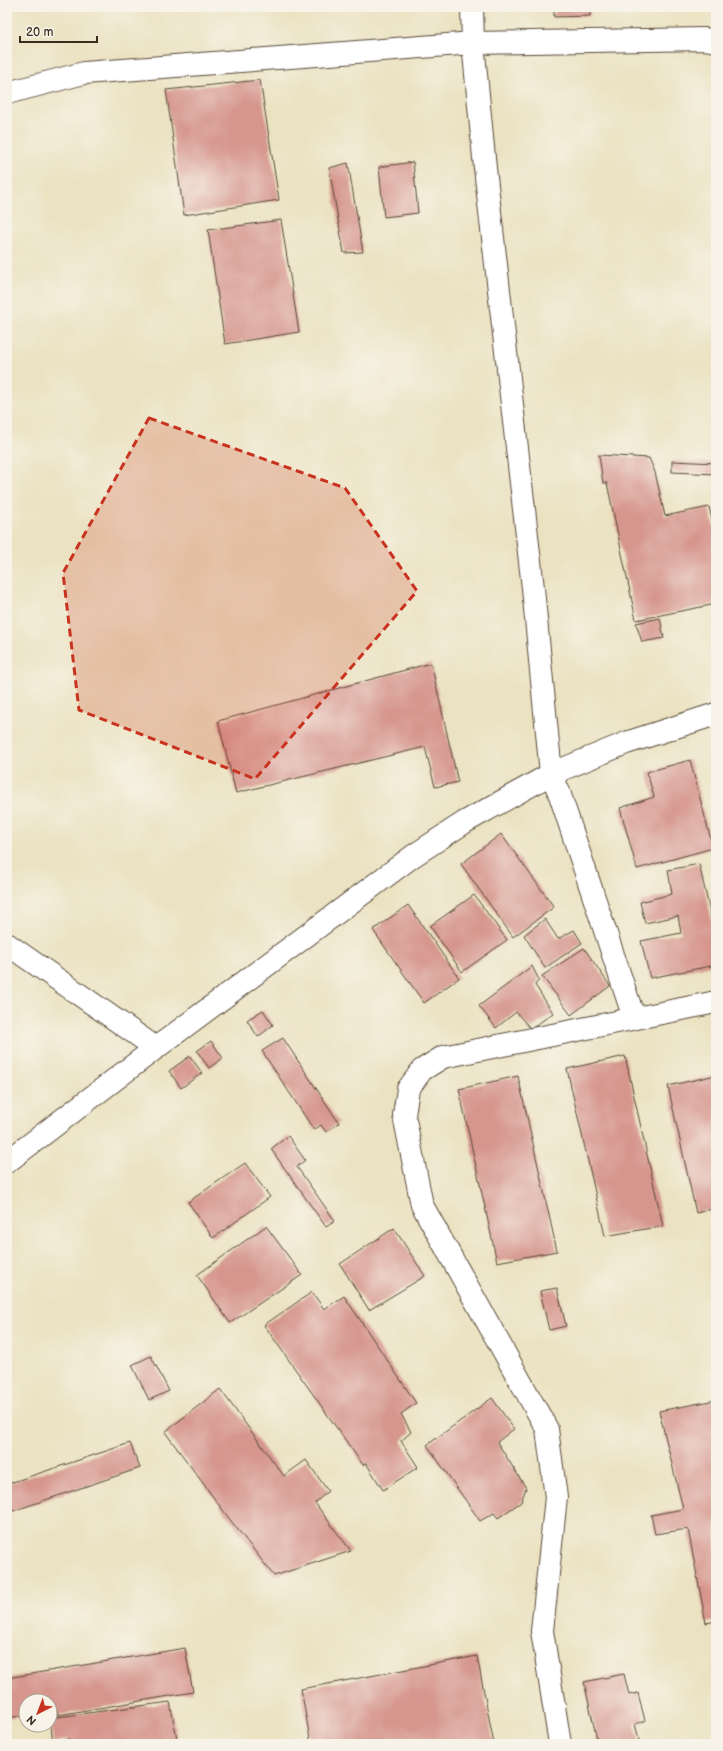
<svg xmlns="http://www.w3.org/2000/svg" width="723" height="1751" font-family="'Balsamiq Sans',sans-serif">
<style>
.building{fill:#d6968e}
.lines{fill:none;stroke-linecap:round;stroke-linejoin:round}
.minor-casing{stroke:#554636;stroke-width:24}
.tertiary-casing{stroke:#554636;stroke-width:24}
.minor{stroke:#fff;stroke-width:22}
.tertiary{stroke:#fff;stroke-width:22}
.marked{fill:#c8321e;fill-opacity:0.2;stroke:#c8321e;stroke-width:3;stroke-dasharray:8 5;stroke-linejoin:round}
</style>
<rect width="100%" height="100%" fill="#f7f3e8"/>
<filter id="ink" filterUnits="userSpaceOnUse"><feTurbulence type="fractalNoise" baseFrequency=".025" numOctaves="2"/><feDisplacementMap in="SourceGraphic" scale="8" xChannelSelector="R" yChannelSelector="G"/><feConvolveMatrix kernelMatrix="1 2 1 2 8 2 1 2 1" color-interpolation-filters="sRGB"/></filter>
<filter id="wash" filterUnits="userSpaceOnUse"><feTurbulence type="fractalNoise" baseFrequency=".012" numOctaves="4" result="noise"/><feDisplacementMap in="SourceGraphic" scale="16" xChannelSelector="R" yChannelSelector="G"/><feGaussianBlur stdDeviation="0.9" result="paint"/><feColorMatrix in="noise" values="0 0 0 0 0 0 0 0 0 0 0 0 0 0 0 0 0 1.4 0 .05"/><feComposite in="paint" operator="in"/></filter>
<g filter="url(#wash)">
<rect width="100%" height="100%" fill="#ebe2c1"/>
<g id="blocks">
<!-- building -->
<g class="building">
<polygon points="554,7 590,7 590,16 554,17"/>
<polygon points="260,80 279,200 184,215 166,90"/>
<polygon points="413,162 418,213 384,217 379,167"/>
<polygon points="348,163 363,252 344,253 329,168"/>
<polygon points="281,220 299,332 225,344 208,230"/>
<polygon points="599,455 649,458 655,472 665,516 709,507 716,535 716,604 636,620 607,483 603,483"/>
<polygon points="672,461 716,463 716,474 672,472"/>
<polygon points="660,618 664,638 642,642 636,623"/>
<polygon points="431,663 458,782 435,787 425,747 236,793 218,721"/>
<polygon points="690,760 713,848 637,869 620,808 654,797 647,772"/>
<polygon points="501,834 554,907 513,937 461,864"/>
<polygon points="699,864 716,938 716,965 650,978 641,941 681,933 678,916 645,923 640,902 672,894 668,870"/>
<polygon points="474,895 507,940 462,972 430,926"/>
<polygon points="408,905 459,978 424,1003 373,930"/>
<polygon points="545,919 558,939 574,930 582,943 545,968 524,935"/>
<polygon points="584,948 610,986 571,1015 542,976"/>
<polygon points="532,966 539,980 535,985 553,1013 531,1029 516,1012 496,1028 479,1006"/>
<polygon points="263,1010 273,1025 258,1037 247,1020"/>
<polygon points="283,1038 339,1123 326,1132 321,1125 314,1130 262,1051"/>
<polygon points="211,1041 223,1058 209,1068 197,1051"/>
<polygon points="190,1056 202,1073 181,1088 169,1071"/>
<polygon points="625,1056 663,1226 605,1236 567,1069"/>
<polygon points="716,1075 716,1208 696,1213 668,1086"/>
<polygon points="518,1076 557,1251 497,1262 459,1089"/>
<polygon points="288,1136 305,1160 297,1167 335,1221 326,1227 271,1149"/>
<polygon points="245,1163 270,1197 213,1238 188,1202"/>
<polygon points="266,1226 302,1275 230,1323 197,1275"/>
<polygon points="394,1228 425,1276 369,1310 340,1264"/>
<polygon points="557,1288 566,1326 549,1330 540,1291"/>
<polygon points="312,1292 324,1309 344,1296 416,1403 401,1414 411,1432 401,1441 418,1467 383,1490 366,1463 363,1465 264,1325"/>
<polygon points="151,1356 169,1391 149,1400 132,1365"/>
<polygon points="220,1389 284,1476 306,1460 328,1491 315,1503 351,1551 274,1576 228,1517 165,1432"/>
<polygon points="492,1398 514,1429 497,1442 526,1488 521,1502 498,1518 494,1513 480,1521 427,1445"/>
<polygon points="716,1400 716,1621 706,1623 688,1529 655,1534 651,1515 683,1509 659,1411"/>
<polygon points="130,1443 140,1468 7,1513 7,1484"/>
<polygon points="185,1648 193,1692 58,1715 57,1710 50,1711 50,1701 26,1701 26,1715 7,1718 7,1678"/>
<polygon points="477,1656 494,1744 311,1744 301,1689"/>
<polygon points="624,1674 629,1695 638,1693 645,1721 635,1724 640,1744 598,1744 584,1682"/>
<polygon points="170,1702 178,1744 70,1744 69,1739 53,1743 50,1718"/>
</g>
</g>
</g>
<g filter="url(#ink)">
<use href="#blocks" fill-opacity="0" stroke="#554636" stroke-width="1"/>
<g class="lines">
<!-- minor casing -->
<g class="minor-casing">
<g id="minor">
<polyline points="472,7 473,43 485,168 533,588 551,774 559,792 634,1018"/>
<polyline points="7,944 156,1048 413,856 465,822 551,774"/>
<polyline points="7,1162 156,1048"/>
<polyline points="560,1744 542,1631 556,1497 547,1429 422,1205 404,1115 408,1089 422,1070 443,1057 716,1002"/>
</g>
</g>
<!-- tertiary casing -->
<g class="tertiary-casing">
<g id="tertiary">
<polyline points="7,93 84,73 473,43 705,39 716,41"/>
<polyline points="551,774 626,743 716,714"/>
</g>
</g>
<!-- minor -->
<use href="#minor" class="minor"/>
<!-- tertiary -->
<use href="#tertiary" class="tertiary"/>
</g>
</g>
<!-- marked area -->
<path class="marked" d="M149,418l196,70 72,103 -162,188 -176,-69 -16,-137z"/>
<!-- margin -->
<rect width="723" height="1751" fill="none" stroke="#f7f3e8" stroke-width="24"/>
<!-- north arrow -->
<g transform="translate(38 1713) rotate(222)"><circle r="19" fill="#f7f3e8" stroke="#aca397"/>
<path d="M0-3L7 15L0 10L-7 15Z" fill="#c8321e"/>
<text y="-6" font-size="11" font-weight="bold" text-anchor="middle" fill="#3b2a1e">N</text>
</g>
<!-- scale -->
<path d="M20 36v6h77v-6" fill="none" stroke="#3b2a1e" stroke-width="2"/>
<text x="26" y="36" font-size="12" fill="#3b2a1e" stroke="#f7f3e8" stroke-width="3" paint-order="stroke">20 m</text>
</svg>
